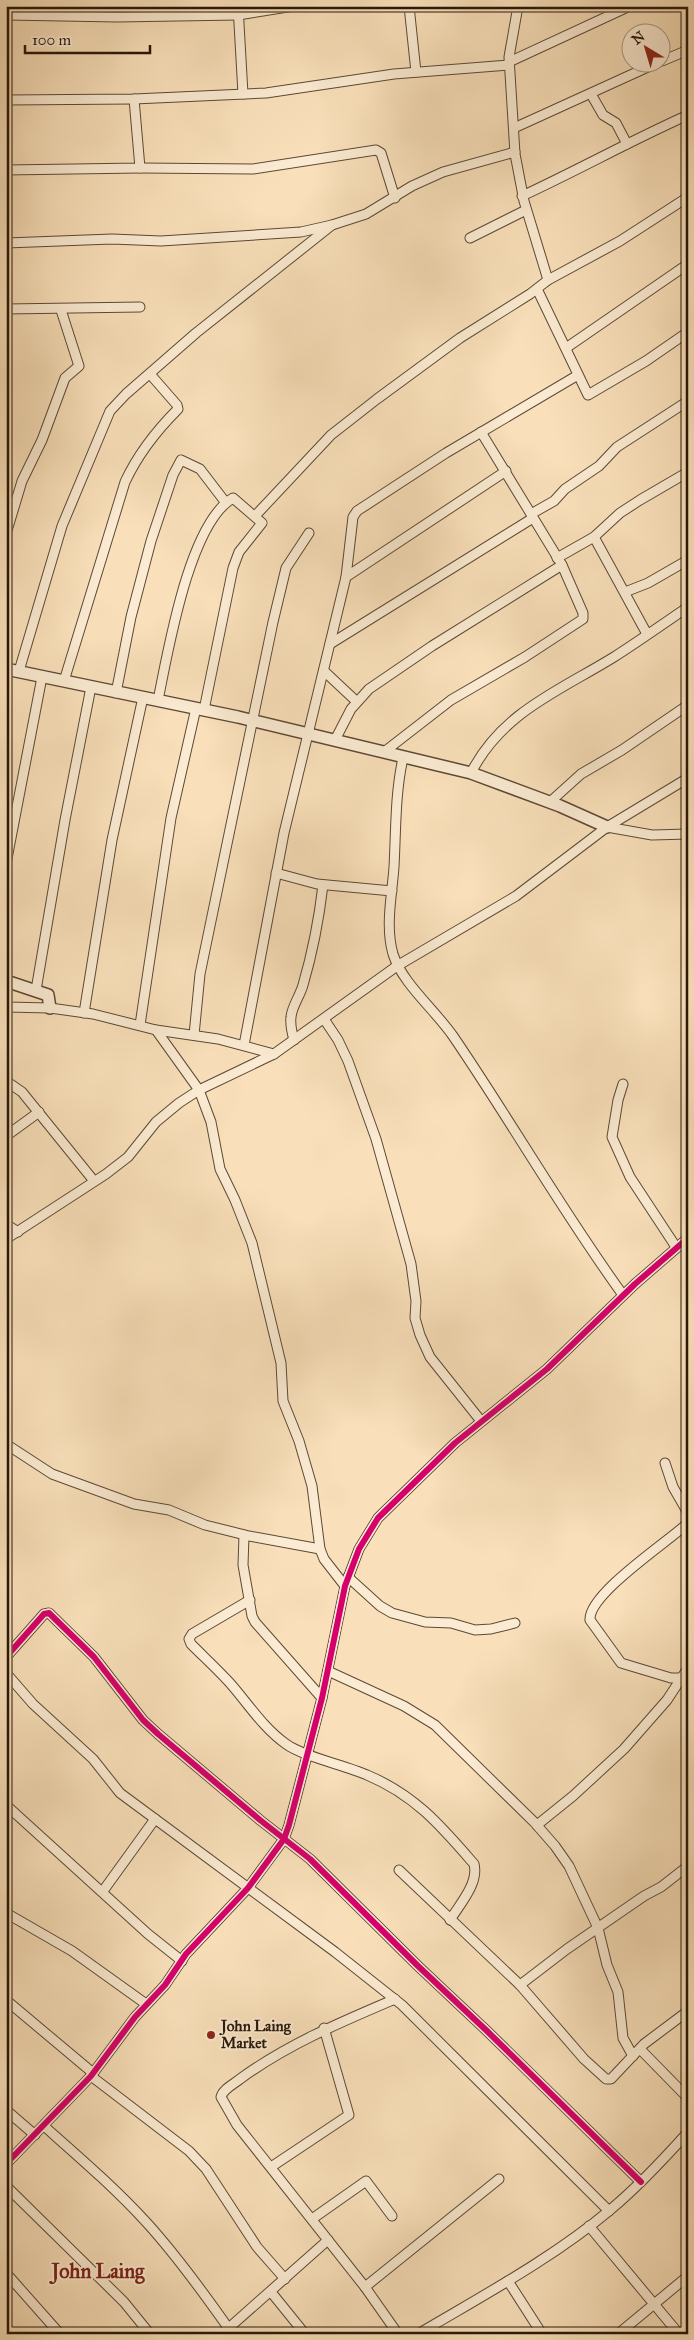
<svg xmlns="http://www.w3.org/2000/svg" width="694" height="2340" font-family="'IM FELL Great Primer',serif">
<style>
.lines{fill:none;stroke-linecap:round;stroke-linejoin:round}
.minor-casing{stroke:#5c4935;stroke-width:11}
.tertiary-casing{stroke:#5c4935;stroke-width:14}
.minor{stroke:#fbebd2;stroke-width:9}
.tertiary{stroke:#fbebd2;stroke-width:11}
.cycleway-casing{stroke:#fbebd2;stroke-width:9}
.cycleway{stroke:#d6006c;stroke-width:6}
.poi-dot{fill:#8f2418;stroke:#fbebd2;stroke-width:2}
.labels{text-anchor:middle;stroke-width:4;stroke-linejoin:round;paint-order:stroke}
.poi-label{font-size:15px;font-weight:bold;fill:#281709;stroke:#fbebd2;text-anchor:start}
.district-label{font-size:20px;font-weight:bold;fill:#7a1f14;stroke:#fbebd2}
</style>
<rect width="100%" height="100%" fill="#f9e0ba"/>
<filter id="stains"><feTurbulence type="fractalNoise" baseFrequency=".004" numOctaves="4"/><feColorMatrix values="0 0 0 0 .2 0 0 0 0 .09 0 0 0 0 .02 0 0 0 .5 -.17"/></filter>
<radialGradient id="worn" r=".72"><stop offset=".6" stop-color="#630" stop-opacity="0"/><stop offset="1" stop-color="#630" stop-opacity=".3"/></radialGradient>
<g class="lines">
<!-- minor casing -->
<g class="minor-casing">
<g id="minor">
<polyline points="238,6 243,94"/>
<polyline points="409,6 416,72"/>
<polyline points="518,6 509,57 515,154 524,201 548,280"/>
<polyline points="6,15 117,17 238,15 294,6"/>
<polyline points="662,61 688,50"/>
<polyline points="509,62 630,6"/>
<polyline points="591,94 603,115 616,123 627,144"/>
<polyline points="6,100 134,99 266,93 394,74 509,65"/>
<polyline points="514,128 659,62"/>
<polyline points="140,168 253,169 376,150 381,153 395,198"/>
<polyline points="6,170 140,168 134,99"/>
<path d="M522,196c56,-26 110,-56 166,-81"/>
<polyline points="470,238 526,210"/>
<polyline points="6,243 112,239 161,241 301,232 332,225 366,214 412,186 443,172 515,152"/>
<polyline points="537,289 588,395 646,361 688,332"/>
<polyline points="6,309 140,307"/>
<polyline points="566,348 688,264"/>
<polyline points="531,514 554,501 565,489 599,466 617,447 688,401"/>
<polyline points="255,516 331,435 377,399 460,338 530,294 548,280 620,241 688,197"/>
<polyline points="6,534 22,481 42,440 65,378 79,366 61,310"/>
<polyline points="594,537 647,634"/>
<polyline points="557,558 594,537 620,513 640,500 688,472"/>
<polyline points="346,577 506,471"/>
<polyline points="625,592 648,583 688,560"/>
<polyline points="330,644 533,518"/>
<polyline points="19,671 62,526 110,411 126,394 196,333 332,225"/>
<polyline points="324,671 356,701"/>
<path d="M64,681l61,-199c13,-28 31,-51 53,-73l-1,-4 -27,-31"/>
<polyline points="116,693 131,617 151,541 173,475 181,460 200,469 226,503"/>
<path d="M158,700c10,-48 31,-177 75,-202l29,25 -23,29 -6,16 -29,142"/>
<polyline points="335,740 351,709 369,689 432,646 562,565"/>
<polyline points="384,752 451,700 525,657 583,619 583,613 562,565 481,432"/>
<path d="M403,758c-8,36 -7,72 -9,109 -2,28 -9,59 -1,87 9,29 42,56 60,82 58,85 109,175 170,259"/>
<path d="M471,773c31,-61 88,-82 143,-116 25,-16 49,-33 74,-50"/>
<polyline points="550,802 581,774 622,750 688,705"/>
<polyline points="607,827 652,835 688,834"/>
<polyline points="6,864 42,677"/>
<polyline points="276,873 317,884 392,891"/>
<polyline points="36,990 65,820 91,687"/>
<polyline points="6,1007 50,1008 93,1014 156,1030 199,1090 211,1122 220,1169 235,1200 252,1243 281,1363 283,1401 299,1441 312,1486 320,1549 324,1559 345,1586"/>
<polyline points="84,1013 112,840 143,697"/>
<polyline points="324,1019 338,1040 348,1061 376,1139 411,1264 416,1301 415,1318 420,1335 430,1357 481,1421"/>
<polyline points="140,1025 171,818 196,708"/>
<polyline points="156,1030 218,1039 274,1054"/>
<polyline points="194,1035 200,974 273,622 286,568 309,533"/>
<path d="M294,1040c-2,-7 -4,-15 -3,-23 1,-11 9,-21 12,-32 10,-34 16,-66 20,-100"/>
<polyline points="244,1045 284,833 346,577 353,517 357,511 446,453 578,375"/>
<polyline points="6,1081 22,1092 94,1181"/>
<polyline points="623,1084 618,1100 612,1137 630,1177 676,1247"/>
<polyline points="6,1136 39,1112"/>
<polyline points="6,1224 18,1232"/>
<polyline points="6,1239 106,1174 128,1157 156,1122 179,1103 199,1090 274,1054 397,966 516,896 607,827 688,778"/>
<polyline points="6,1444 52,1474 134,1504 169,1510 205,1525 249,1536 320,1549"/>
<polyline points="665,1463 673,1487 688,1513"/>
<path d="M688,1523c-19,18 -100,71 -98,97l31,43 50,15h17"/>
<polyline points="244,1535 243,1565 252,1616 255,1622 322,1698"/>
<polyline points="348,1577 380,1606 392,1613 425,1622 451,1623 475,1630 491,1629 515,1623"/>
<path d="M250,1600l-58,34 -3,5 2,5c13,13 26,25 38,38 18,20 34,46 57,62 18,13 59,21 81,31 48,20 74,51 107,89 5,19 -14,40 -24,56"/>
<polyline points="6,1657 44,1614 49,1613 94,1657 143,1720 158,1734 260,1820 310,1859 418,1966 487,2031 641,2182"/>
<polyline points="328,1671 404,1706 435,1725 534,1822 555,1846 569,1866 598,1928 607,1965 618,1992 623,2038 633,2056"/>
<polyline points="6,1673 33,1704 93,1759 120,1793 335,1952 402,2005 609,2211"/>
<polyline points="6,1805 148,1934 182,1961"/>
<polyline points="537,1825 573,1796 624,1749 667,1700 688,1668"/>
<polyline points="399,1870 520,1985 584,2059 606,2079 611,2079 644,2044 688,2011"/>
<polyline points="103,1891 155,1819"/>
<polyline points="6,1913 72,1951 146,2004"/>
<polyline points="520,1985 567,1949 644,1896 661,1887 688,1866"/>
<path d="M395,1999c-54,23 -107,45 -155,80 -6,5 -17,10 -19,18l16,28 128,162 33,47"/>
<polyline points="6,2000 93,2073"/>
<polyline points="640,2049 688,2098"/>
<polyline points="91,2076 189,2151 206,2169 257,2247 285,2279"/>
<polyline points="6,2110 35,2135"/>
<path d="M44,2126c35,31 71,62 103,97 30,33 56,69 82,106"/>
<polyline points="6,2164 91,2076 135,2017 165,1985 186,1954 248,1888 284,1839 289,1825 322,1698 345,1586 359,1549 378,1518 455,1443 547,1369 635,1284 688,1238"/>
<polyline points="271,2167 349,2115 324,2028"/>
<polyline points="6,2186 124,2302 150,2334"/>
<polyline points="312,2219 366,2181 392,2216"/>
<polyline points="589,2226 679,2334"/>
<polyline points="6,2273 60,2334"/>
<polyline points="508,2281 542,2334"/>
<polyline points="365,2287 499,2179"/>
<polyline points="271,2292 305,2334"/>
<polyline points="222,2334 328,2240"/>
<path d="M418,2334c64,-38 135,-76 192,-124 29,-24 53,-50 78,-78"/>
<polyline points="618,2334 688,2276"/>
</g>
</g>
<!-- tertiary casing -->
<g class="tertiary-casing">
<g id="tertiary">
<polyline points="6,669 238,717 471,773 560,806 607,827"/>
<polyline points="6,981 48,995 50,1008"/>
</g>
</g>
<!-- minor -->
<use href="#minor" class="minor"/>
<!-- tertiary -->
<use href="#tertiary" class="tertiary"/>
<!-- cycleway casing -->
<g class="cycleway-casing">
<g id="cycleway">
<polyline points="6,1657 44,1614 49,1613 94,1657 143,1720 158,1734 260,1820 310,1859 418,1966 487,2031 641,2182"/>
<polyline points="6,2164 91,2076 135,2017 165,1985 186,1954 248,1888 284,1839 289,1825 322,1698 345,1586 359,1549 378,1518 455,1443 547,1369 635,1284 688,1238"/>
</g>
</g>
<!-- cycleway -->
<use href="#cycleway" class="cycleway"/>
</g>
<!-- markers -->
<circle class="poi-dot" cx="211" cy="2035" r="5"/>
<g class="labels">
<!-- poi labels -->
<g class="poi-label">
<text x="221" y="2031">John Laing<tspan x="221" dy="17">Market</tspan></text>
</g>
<!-- district labels -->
<g class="district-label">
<text x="98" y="2278">John Laing</text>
</g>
</g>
<!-- margin -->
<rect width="694" height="2340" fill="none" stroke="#f9e0ba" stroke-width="25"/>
<rect x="8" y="8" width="679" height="2325" fill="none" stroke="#281709" stroke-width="2.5"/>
<rect x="12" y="12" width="669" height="2315" fill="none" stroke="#281709"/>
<!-- north arrow -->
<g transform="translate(646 48) rotate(322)"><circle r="24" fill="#fbebd2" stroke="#a79682"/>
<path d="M0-4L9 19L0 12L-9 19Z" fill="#8f2418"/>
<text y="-8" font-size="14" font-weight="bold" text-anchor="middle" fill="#281709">N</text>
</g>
<!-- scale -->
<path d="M25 45v8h125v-8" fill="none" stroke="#281709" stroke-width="2.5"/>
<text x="32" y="45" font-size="15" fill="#281709" stroke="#fbebd2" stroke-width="4" paint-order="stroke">100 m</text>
<rect width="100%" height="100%" filter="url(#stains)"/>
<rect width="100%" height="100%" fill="url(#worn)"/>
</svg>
